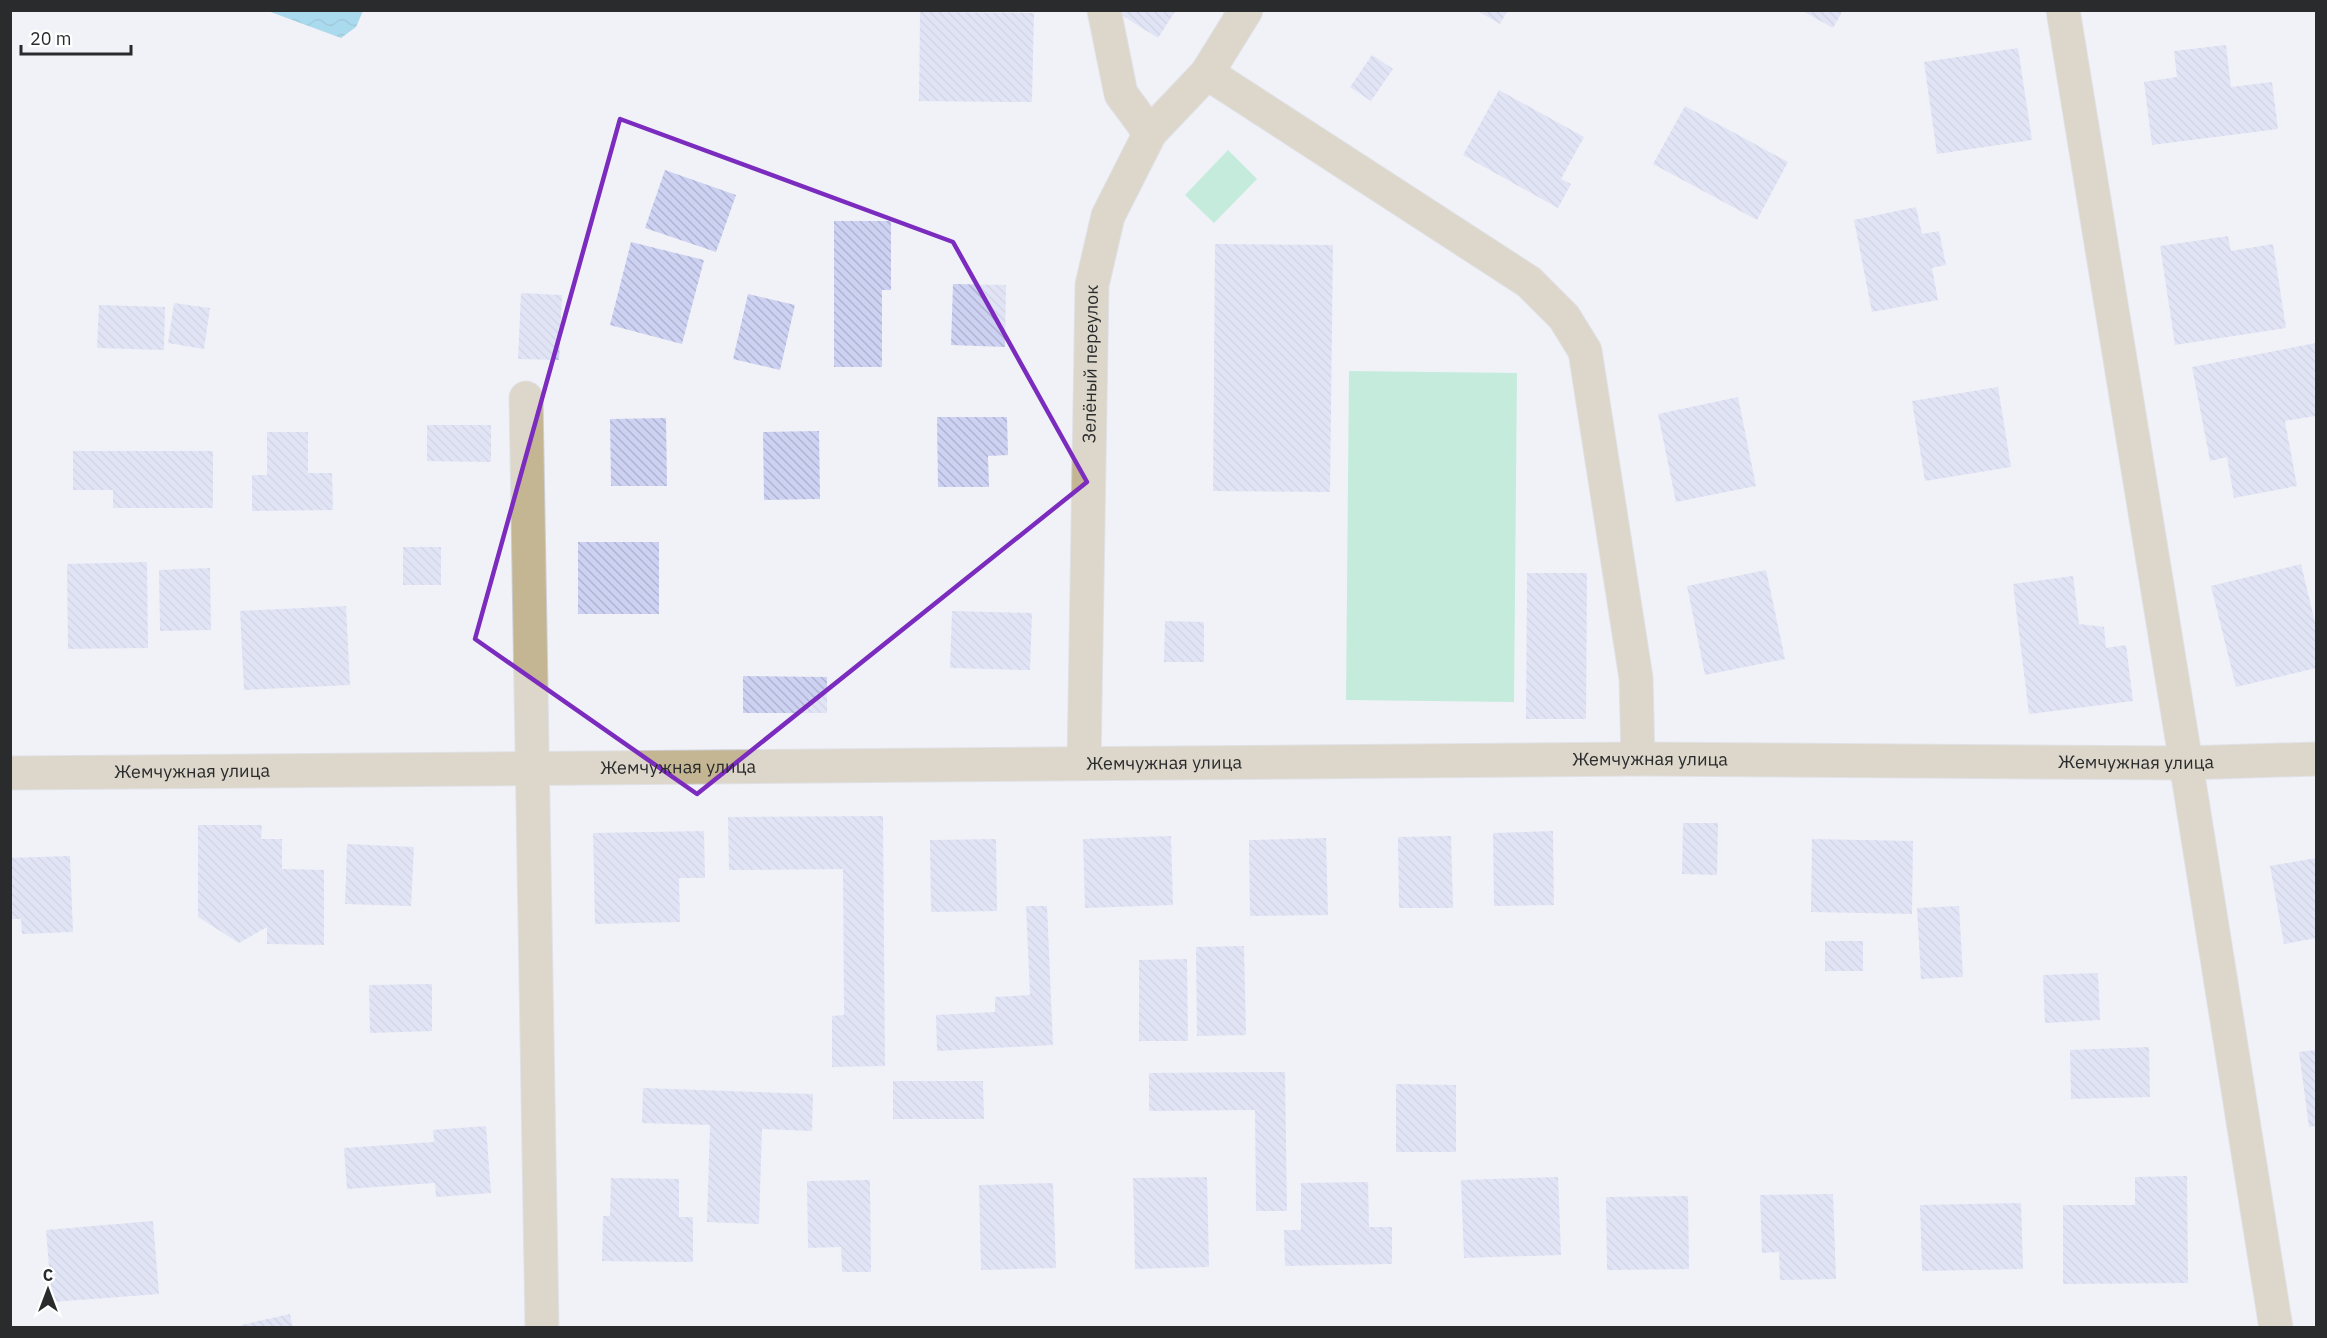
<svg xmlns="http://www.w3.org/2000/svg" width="2327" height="1338" font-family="'IBM Plex Sans',sans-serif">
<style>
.garden{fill:#8fe3ba}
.water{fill:url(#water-waves)}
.building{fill:url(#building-back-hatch)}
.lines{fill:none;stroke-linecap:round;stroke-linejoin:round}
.minor-casing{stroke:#cdced3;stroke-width:35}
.minor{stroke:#c4b693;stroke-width:33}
.marked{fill:none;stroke:#7b2cbf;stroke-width:4.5;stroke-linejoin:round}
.labels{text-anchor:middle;stroke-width:6;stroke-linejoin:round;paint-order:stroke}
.street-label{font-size:18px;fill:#2a2b2d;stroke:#fff}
</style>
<defs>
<pattern id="water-waves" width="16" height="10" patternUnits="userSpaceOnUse" patternTransform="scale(1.5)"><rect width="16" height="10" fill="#53bce1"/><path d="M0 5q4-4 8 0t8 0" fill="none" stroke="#4599b7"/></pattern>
<pattern id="building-back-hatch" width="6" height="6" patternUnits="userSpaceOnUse" patternTransform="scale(1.5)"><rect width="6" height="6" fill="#cdd2f2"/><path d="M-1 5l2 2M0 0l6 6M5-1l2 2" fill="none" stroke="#b0b4d0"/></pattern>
</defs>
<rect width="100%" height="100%" fill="#f1f2f7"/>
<!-- garden -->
<g class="garden">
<polygon points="1228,150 1257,179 1214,223 1185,195"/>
<polygon points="1349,371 1517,373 1514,702 1346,700"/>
</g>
<!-- water -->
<polygon class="water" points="268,11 363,11 356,27 341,38"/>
<!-- building -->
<g class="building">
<polygon points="1122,10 1176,10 1158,38 1120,14"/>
<polygon points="1476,10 1508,10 1500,24"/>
<polygon points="1801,10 1843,10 1833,28"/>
<polygon points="920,12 1034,13 1032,102 919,101"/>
<polygon points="2226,45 2231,87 2272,82 2278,129 2152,145 2144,82 2177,77 2174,51"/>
<polygon points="2018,48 2032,140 1937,154 1924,62"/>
<polygon points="1372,55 1393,69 1371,101 1350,87"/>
<polygon points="1499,90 1584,137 1561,179 1571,184 1558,208 1463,155"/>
<polygon points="1685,106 1788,162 1757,220 1653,164"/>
<polygon points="665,170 736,195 716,252 645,228"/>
<polygon points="1916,207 1922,234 1939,231 1946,265 1932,268 1938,300 1872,312 1854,220"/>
<polygon points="834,221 891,221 891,290 882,290 882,367 834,367"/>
<polygon points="2228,236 2231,251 2273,244 2286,328 2175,345 2160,246"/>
<polygon points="631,242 704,260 682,344 610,325"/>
<polygon points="1215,244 1333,245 1330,492 1213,491"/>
<polygon points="953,284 1006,285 1005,347 951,345"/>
<polygon points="521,293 562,295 559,360 518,359"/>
<polygon points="748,294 795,305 780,370 733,359"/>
<polygon points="174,303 210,308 204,349 168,343"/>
<polygon points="99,305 165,307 164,350 97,348"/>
<polygon points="2316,343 2316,416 2285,421 2297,486 2234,498 2227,457 2210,461 2192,367"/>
<polygon points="1998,387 2011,467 1925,481 1912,401"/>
<polygon points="1738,397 1756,486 1676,502 1658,414"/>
<polygon points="937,417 1007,417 1008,455 988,456 989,487 938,487"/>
<polygon points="666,418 667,486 611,486 610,419"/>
<polygon points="427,425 491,425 491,462 427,461"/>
<polygon points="819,431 820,499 764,500 763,432"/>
<polygon points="267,432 308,432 308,473 332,473 333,510 252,511 252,475 267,475"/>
<polygon points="73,451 213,451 213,508 113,508 113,490 73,490"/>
<rect x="578" y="542" width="81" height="72"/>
<rect x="403" y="547" width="38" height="38"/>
<polygon points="147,562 148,648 68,649 67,564"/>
<polygon points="2301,564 2316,627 2316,668 2236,687 2211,586"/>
<polygon points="210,568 211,630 160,631 159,570"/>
<polygon points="1766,570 1785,659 1705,675 1687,586"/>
<polygon points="1527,573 1587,573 1586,719 1526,719"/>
<polygon points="2073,576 2079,624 2104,627 2106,648 2126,645 2133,701 2029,714 2013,584"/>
<polygon points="346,606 350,685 244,690 240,611"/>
<polygon points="952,611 1032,613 1030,670 950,668"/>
<polygon points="1165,621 1204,622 1204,662 1164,662"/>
<polygon points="743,676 827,677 827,713 743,713"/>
<polygon points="883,816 885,1066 832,1067 832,1016 844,1015 843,869 729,870 728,817"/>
<polygon points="1683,823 1718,823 1717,875 1682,874"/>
<polygon points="198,825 262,825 261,839 282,839 282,869 324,870 324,945 267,944 267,927 239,943 198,917"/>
<polygon points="704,831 705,878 679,878 680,922 595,924 593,833"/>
<polygon points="1553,831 1554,905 1494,906 1493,833"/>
<polygon points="1171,836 1173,905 1085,908 1083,839"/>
<polygon points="1451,836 1453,908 1399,908 1398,837"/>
<polygon points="1326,838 1328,915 1250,916 1249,840"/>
<polygon points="996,839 997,911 931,912 930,840"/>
<polygon points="1812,839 1913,841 1912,914 1811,912"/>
<polygon points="347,844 414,847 411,906 345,904"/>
<polygon points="70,856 73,932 22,934 21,919 10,919 10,858"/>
<polygon points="2316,858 2316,938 2284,944 2270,866"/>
<polygon points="1026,906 1047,906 1053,1045 937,1051 936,1015 995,1012 995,997 1030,995"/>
<polygon points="1959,906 1963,977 1921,979 1917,908"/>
<rect x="1825" y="941" width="38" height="30"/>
<polygon points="1244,946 1246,1035 1197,1036 1196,947"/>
<polygon points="1187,959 1188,1041 1139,1041 1139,960"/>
<polygon points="2098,973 2100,1020 2045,1023 2043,975"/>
<polygon points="432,984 432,1031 370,1033 369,985"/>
<polygon points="2149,1047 2150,1097 2071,1099 2070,1050"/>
<polygon points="2316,1050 2316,1126 2309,1127 2299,1052"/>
<polygon points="1285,1072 1287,1211 1256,1211 1255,1110 1149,1111 1149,1073"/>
<polygon points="893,1081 983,1081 984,1119 893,1119"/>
<polygon points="1396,1084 1456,1085 1456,1152 1396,1152"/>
<polygon points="643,1088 813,1094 812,1131 762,1129 759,1224 707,1222 710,1125 642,1123"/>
<polygon points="486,1126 491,1193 436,1197 435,1183 347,1189 344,1148 434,1142 433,1130"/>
<polygon points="2187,1176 2188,1283 2063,1284 2063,1205 2135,1205 2135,1177"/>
<polygon points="1207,1177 1209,1267 1135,1269 1133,1178"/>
<polygon points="1558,1177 1561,1255 1464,1258 1461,1180"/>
<polygon points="611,1178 679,1179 679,1217 693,1217 693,1262 602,1261 603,1216 610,1216"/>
<polygon points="870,1180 871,1272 842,1272 841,1247 808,1248 807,1181"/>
<polygon points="1368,1182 1369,1227 1392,1227 1392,1264 1285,1266 1284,1230 1301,1230 1301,1183"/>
<polygon points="1053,1183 1056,1268 981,1270 979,1185"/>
<polygon points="1833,1194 1836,1279 1780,1280 1779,1252 1762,1253 1760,1195"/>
<polygon points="1688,1196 1689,1269 1607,1270 1606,1197"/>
<polygon points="2021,1203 2023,1269 1922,1271 1920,1205"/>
<polygon points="153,1221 159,1294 52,1302 46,1230"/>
<polygon points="290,1314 293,1328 241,1328 241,1325"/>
</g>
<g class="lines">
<!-- minor casing -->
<g class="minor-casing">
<g id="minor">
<polyline points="1104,10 1121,94 1150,133"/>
<polyline points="2063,10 2186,763 2276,1328"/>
<polyline points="1207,73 1529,282 1564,317 1585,351 1636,678 1638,759"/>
<polyline points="526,398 542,1328"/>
<path id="s1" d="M1084,763l8,-478 16,-69 42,-83 57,-60 39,-63"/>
<path id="s2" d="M10,773l1628,-14 548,4 130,-4"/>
</g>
</g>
<!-- minor -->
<use href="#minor" class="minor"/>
</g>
<!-- marked area -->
<path d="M0 0H2327V1338H0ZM620,119l333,123 134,240 -390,312 -222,-155z" fill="#f1f2f7" fill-opacity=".55" fill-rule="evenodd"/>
<path class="marked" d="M620,119l333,123 134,240 -390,312 -222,-155z"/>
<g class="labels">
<!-- street labels -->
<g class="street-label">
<text dy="6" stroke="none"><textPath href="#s1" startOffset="399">Зелёный переулок</textPath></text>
<text dy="6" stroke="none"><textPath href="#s2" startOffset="1640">Жемчужная улица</textPath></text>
<text dy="6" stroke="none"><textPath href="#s2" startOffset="2126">Жемчужная улица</textPath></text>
<text dy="6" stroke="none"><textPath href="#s2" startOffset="1154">Жемчужная улица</textPath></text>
<text dy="6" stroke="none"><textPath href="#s2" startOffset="668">Жемчужная улица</textPath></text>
<text dy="6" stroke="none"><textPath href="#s2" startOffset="182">Жемчужная улица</textPath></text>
</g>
</g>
<!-- border -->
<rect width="2327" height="1338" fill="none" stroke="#2a2b2d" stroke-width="24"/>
<!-- north arrow -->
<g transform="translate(48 1290)" stroke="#ffffff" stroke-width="4.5" paint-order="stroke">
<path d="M0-4.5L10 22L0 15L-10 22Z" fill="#2a2b2d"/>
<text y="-9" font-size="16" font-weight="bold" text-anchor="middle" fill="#2a2b2d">С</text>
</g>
<!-- scale -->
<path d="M21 45v9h110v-9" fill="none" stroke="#2a2b2d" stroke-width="3"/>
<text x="30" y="45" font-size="18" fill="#2a2b2d" stroke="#ffffff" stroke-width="4.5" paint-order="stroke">20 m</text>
</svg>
